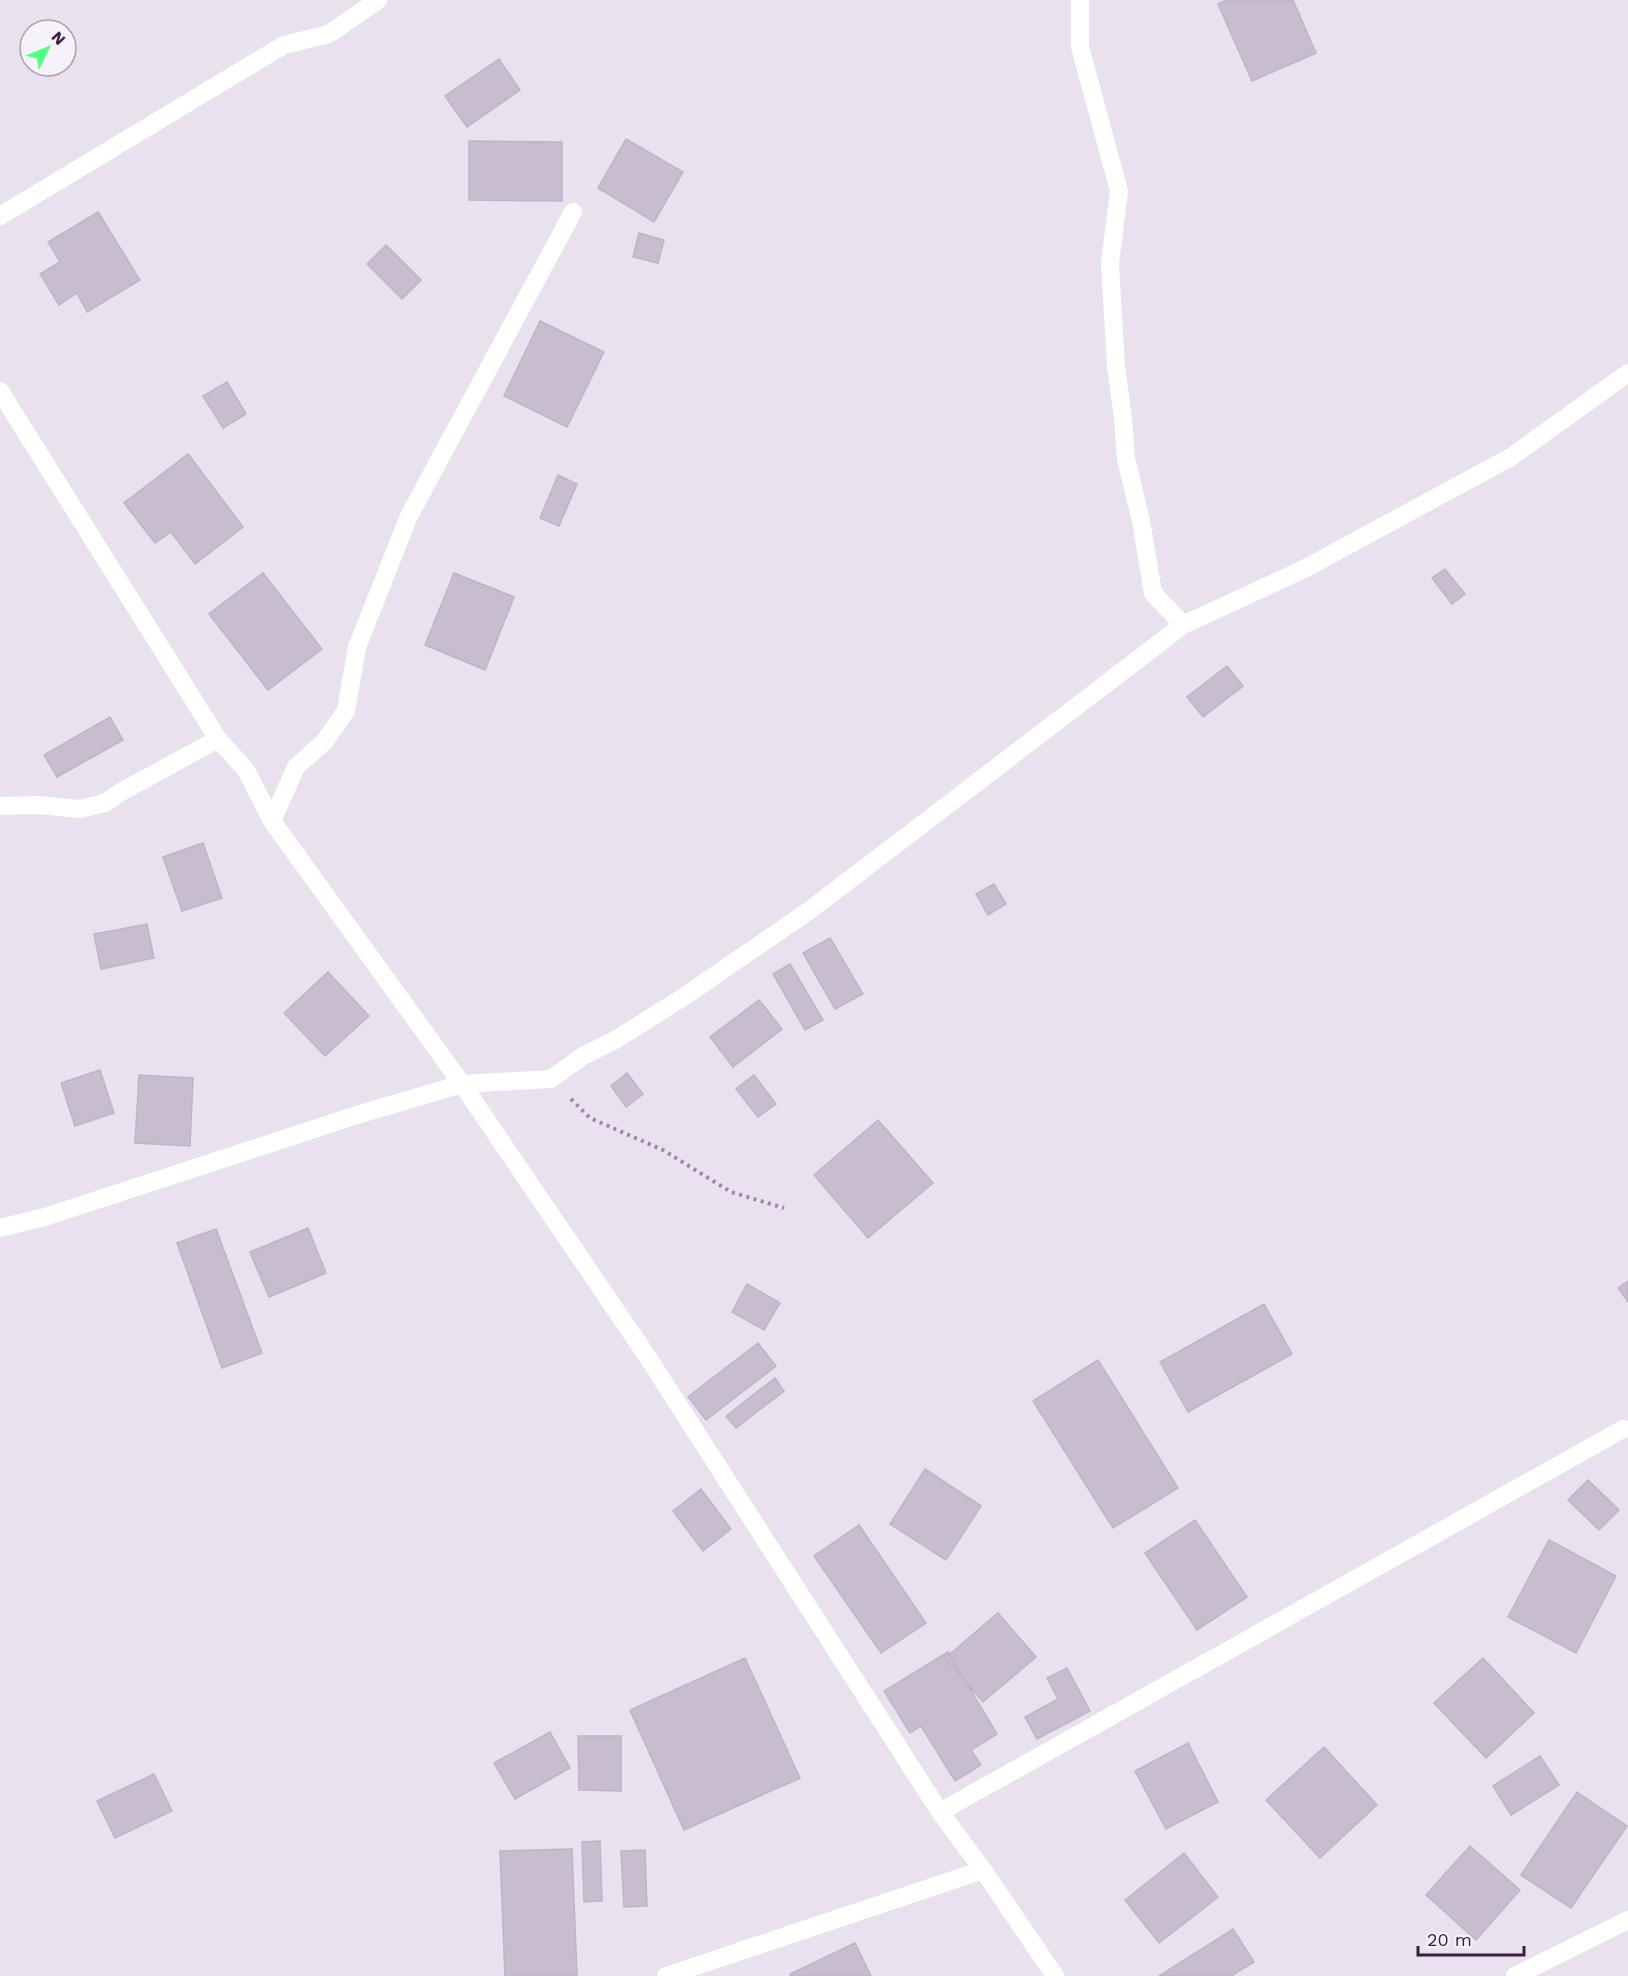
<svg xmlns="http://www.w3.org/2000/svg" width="1628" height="1976" font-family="'Work Sans',sans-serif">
<rect width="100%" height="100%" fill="#e9e1ed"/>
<path fill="#c8bdce" stroke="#c0b3c8" stroke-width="1.5" d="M 1227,0 L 1293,0 L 1316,53 L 1252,81 L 1218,4 Z
M 499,59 L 520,90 L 467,127 L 445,96 Z
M 626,139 L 683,172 L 654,222 L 598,188 Z
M 469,141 L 562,142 L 562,201 L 469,200 Z
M 98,212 L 140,280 L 87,312 L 77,293 L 59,305 L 40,274 L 60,262 L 48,242 Z
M 639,233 L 664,240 L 658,263 L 633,257 Z
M 386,245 L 421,280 L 402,299 L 367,264 Z
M 540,321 L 604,352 L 567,427 L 504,396 Z
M 227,382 L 246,414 L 223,428 L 203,396 Z
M 188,454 L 243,527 L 195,564 L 171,532 L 155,543 L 124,503 Z
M 558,475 L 577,484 L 559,526 L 540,518 Z
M 1445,569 L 1465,594 L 1452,604 L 1432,578 Z
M 263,573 L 322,649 L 268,690 L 209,614 Z
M 454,573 L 514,597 L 485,670 L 425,645 Z
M 1227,666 L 1243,686 L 1203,717 L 1187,697 Z
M 110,717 L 123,740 L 57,777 L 44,755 Z
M 203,843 L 222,898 L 182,911 L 163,857 Z
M 994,884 L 1006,904 L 988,915 L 976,894 Z
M 147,924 L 154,958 L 101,969 L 94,934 Z
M 830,938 L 863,994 L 835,1009 L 803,953 Z
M 790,964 L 823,1020 L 805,1030 L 773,974 Z
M 328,972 L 369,1016 L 325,1056 L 284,1013 Z
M 759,1000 L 782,1029 L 733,1067 L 710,1037 Z
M 100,1070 L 114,1113 L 75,1126 L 61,1083 Z
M 627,1073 L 643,1094 L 626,1107 L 611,1086 Z
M 139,1075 L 193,1078 L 190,1146 L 135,1143 Z
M 754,1075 L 776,1104 L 758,1117 L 736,1089 Z
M 878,1120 L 933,1183 L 868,1238 L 814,1175 Z
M 308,1228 L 326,1273 L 269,1297 L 250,1252 Z
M 216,1229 L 262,1353 L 222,1368 L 177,1243 Z
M 1628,1281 L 1628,1302 L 1618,1288 Z
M 747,1284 L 780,1303 L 764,1330 L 732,1312 Z
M 1264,1304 L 1292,1354 L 1188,1412 L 1160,1362 Z
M 758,1343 L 776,1366 L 706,1420 L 688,1397 Z
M 1098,1360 L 1178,1488 L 1113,1528 L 1033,1401 Z
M 775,1378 L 784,1391 L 736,1428 L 726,1416 Z
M 925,1469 L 981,1506 L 946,1560 L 890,1524 Z
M 1588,1480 L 1619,1510 L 1599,1530 L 1568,1500 Z
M 701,1489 L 731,1529 L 703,1551 L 673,1511 Z
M 1195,1520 L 1247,1597 L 1197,1630 L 1145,1553 Z
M 859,1525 L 926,1623 L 881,1653 L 814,1556 Z
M 1549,1540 L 1616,1576 L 1576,1653 L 1508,1617 Z
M 998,1613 L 1036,1657 L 983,1702 L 945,1658 Z
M 948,1652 L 997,1734 L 971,1750 L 981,1765 L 955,1781 L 921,1726 L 910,1733 L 884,1691 Z
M 745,1658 L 800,1778 L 684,1830 L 630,1710 Z
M 1483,1658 L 1534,1713 L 1486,1758 L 1434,1703 Z
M 1067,1668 L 1090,1711 L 1037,1739 L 1025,1717 L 1058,1699 L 1047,1678 Z
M 550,1732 L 570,1768 L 515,1799 L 494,1763 Z
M 578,1736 L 621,1736 L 621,1791 L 579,1790 Z
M 1188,1743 L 1218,1802 L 1166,1829 L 1135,1771 Z
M 1324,1747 L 1377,1805 L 1320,1858 L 1266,1800 Z
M 1540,1756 L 1559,1785 L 1511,1815 L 1493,1786 Z
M 154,1774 L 172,1811 L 115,1838 L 97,1801 Z
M 1577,1792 L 1627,1826 L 1571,1908 L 1521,1875 Z
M 600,1841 L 602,1901 L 584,1902 L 582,1842 Z
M 1470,1846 L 1520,1890 L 1476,1940 L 1426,1895 Z
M 572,1849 L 577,1976 L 505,1976 L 500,1851 Z
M 645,1850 L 647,1906 L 624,1907 L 621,1851 Z
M 1184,1853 L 1218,1897 L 1159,1943 L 1125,1900 Z
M 1233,1929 L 1254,1962 L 1231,1976 L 1159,1976 Z
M 855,1943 L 871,1976 L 791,1976 L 790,1974 Z"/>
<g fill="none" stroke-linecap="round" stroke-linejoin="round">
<path stroke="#a67eb4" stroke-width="4" stroke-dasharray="3 4.5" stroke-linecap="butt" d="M 571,1099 L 590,1118 L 663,1150 L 731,1192 L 784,1208"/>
<path stroke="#fff" stroke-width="18" d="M 1080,0 L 1080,47 L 1119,191 L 1110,263 L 1116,367 L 1123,418 L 1126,459 L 1141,521 L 1153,593 L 1183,625
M 0,216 L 284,45 L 329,34 L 378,0
M 0,391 L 218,739 L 246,770 L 272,821 L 462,1084 L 647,1356 L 940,1812 L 983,1870 L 1055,1976
M 0,806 L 39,805 L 80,809 L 105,803 L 121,792 L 218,739
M 272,821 L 296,767 L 324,742 L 346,711 L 357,647 L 409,516 L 573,212
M 0,1228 L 45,1217 L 360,1114 L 462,1084 L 551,1079 L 583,1056 L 617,1039 L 685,996 L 810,910 L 1183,625 L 1304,569 L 1511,457 L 1628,373
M 940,1812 L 1623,1429
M 666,1976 L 983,1870
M 1515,1976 L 1628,1920"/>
</g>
<g transform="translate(48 48) rotate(47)"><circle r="28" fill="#f6f2f9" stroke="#aa9eaf" stroke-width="1.5"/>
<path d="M0-4.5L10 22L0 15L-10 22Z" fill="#4eff82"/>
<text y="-9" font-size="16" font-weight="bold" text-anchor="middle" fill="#392040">N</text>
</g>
<path d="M1418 1946v9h106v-9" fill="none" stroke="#392040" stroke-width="3"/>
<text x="1427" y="1946" font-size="18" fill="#392040" stroke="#f6f2f9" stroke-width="4.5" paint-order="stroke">20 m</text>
</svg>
